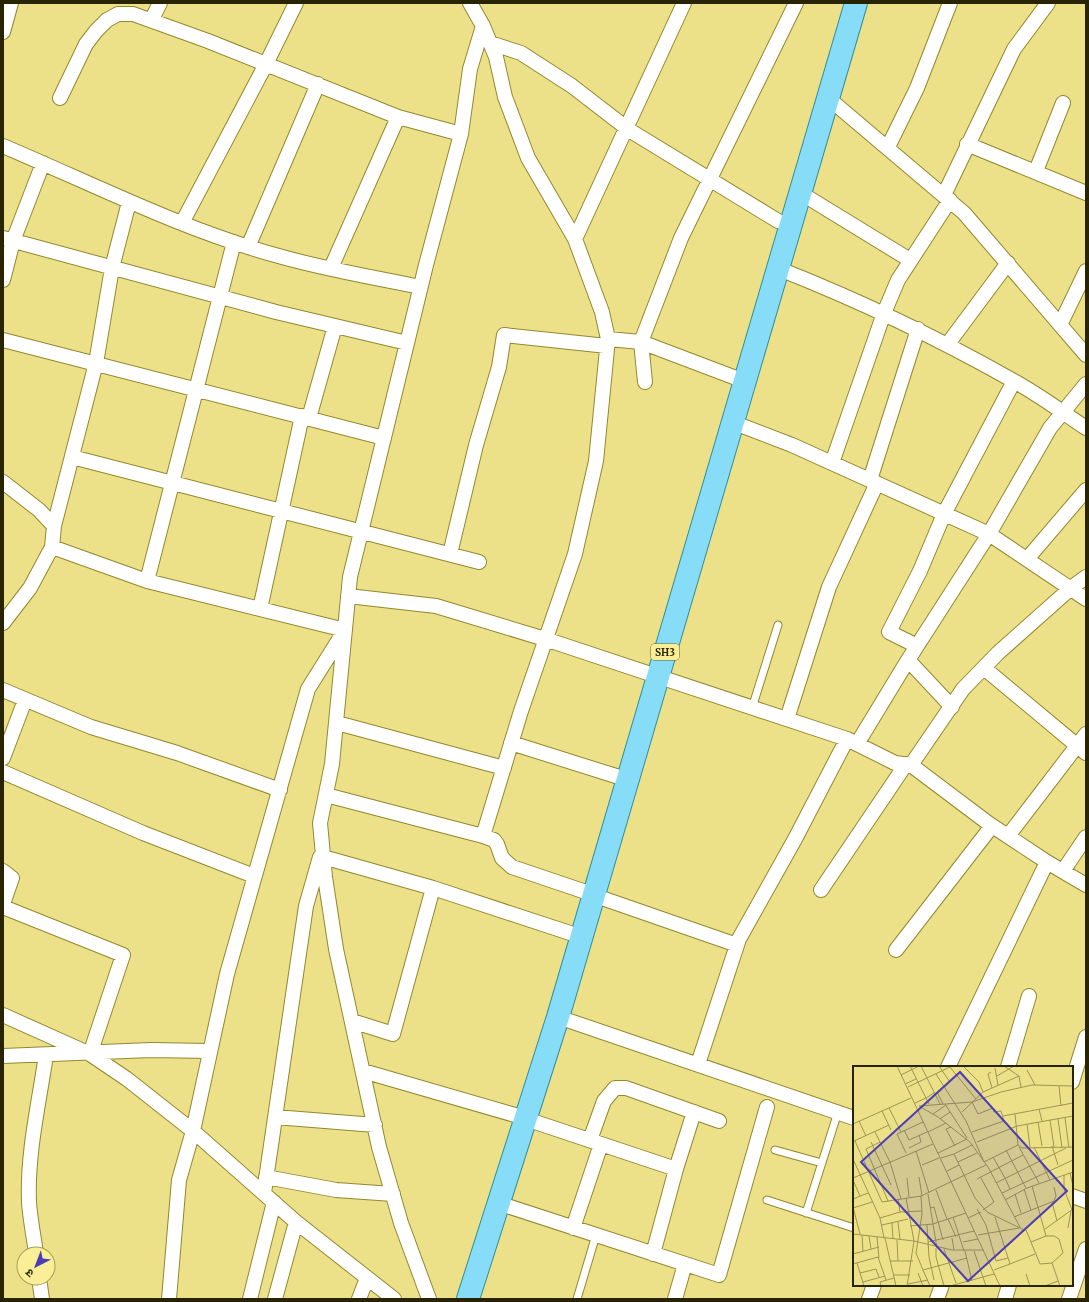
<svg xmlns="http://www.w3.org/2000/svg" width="1089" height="1302" font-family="Merriweather,'Noto Sans Devanagari',serif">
<rect width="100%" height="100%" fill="#ece189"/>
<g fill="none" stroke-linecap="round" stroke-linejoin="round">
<defs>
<path id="service" d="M 752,708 L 778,625
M 775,1150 L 822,1163
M 767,1200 L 854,1228
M 806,1213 L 838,1112
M 577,1299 L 596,1235"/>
<path id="minor" d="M 152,19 L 160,3
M 3,32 L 11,3
M 490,43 L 521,53 L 572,86 L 629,130 L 778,221
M 827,97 L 964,213 L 1086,355
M 60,98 L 86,44 L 96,31 L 107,20 L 118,14 L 133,14 L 208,41 L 398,117 L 461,134
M 967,144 L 1086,193
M 3,146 C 93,184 181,229 275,255 C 323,269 372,277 420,287
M 888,147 L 917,88 L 950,3
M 1036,171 L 1063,103
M 799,192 L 910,260
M 944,195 L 1014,49 L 1048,3
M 182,223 L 266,64 L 296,3
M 3,238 L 276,312 L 407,343
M 575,239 L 684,3
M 248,247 L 318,84
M 331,268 L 398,117
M 777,268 C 858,300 936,337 1012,380 C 1038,394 1062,412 1086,428
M 3,280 L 13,241 L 43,163
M 1060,325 L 1086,271
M 608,339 L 641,342 L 744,381
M 3,340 L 384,438
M 947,345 L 1008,263
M 645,382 L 641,342 L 681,238 L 796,3
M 309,418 L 335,326
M 732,422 L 792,445 L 989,534 L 1086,599
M 72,457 L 479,562
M 832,463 L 884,313 L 898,280 L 950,200
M 870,480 L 918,329
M 3,482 L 39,510 L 54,526 L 52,547
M 54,526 L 96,363 L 112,268 L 129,202
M 450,554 L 476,445 L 499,367 L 504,335 L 607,346
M 1027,559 L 1086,490
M 147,581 L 234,242
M 348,596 L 436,606 L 545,639 L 847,739 L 895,763 L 911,765 L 988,823 L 1047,862 L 1086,885
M 260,609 L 302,416
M 3,623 L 30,588 L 52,547 L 147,581 L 345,630 L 308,689 L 227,974 L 193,1131 L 179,1180 L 169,1299
M 917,646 L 889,632 L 920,571 L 944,514 L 1014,381
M 908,660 L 952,707
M 984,668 L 1086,753
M 3,690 L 91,727 L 177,753 L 280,790
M 787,719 L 829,587 L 877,483
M 337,723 L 504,768
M 511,743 L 616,776
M 857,744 L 908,660 L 989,534 L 1050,428 L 1086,384
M 3,758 L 25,700
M 911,765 L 963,689 L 998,653 L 1071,588 L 1086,577
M 3,772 L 143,833 L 254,876
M 326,795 L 483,836 L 521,711 L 575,554 L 596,461 L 608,339 L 602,312 L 575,239 L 528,158 L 505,97 L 496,57 L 483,26
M 483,836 L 494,840 L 497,844 L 502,858 L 512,867 L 583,891
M 1008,836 L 1086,734
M 323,857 L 433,888 L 570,933
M 3,871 L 12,878 L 3,904
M 1063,871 L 1086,837
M 821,890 L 906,764
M 593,895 L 737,945
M 3,907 L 123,955 L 90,1054
M 896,950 L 992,826
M 3,1015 L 90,1054 L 127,1079 L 193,1131 L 296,1222 L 394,1299
M 558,1017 L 854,1118
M 352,1021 L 393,1034 L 433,888
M 3,1056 L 151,1050 L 210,1051
M 698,1064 L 739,939 L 795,839 L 847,739
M 948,1067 L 1047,862
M 1008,1067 L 1029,996
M 363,1071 L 515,1115
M 1072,1082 L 1086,1037
M 275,1117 L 375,1125
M 526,1119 L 676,1169 L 653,1254
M 590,1140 L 604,1101 L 615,1088 L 626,1088 L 719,1121
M 676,1169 L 694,1112
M 266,1177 L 336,1190 L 393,1194
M 264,1193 L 306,906 L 320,857
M 1072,1196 L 1086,1201
M 498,1203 L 719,1275 L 767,1107
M 573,1228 L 601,1144
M 36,1254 C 34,1237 30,1219 29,1202 C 27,1153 39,1103 46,1055
M 39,1278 L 42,1299
M 250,1299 L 274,1202
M 275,1299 L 296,1222
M 359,1299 L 367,1278
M 429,1299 L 401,1223 L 379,1147 L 336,949 L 325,877 L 320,823 L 332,764 L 350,577 L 426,265 L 461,134 L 470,69 L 483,26 L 470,3
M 675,1299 L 685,1264
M 869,1299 L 874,1285
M 937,1299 L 942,1285
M 1005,1299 L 1009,1285
M 1069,1299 L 1086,1249"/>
<path id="primary" d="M 468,1299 L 558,1017 L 856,3"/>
</defs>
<use href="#service" stroke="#93882e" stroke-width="9"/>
<use href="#minor" stroke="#93882e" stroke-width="16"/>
<use href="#primary" stroke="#328e9d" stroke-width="24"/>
<use href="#service" stroke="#fff" stroke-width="7"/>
<use href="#minor" stroke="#fff" stroke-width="14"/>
<use href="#primary" stroke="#87ddf7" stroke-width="22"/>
</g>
<g text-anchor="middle" stroke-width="4" stroke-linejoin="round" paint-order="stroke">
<rect fill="#faee96" stroke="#67602d" stroke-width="1" x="651" y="644" width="28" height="16" rx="3"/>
<g font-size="10" font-weight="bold" fill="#282300">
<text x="665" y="656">SH3</text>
</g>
</g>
<g transform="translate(853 1066)">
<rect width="220" height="220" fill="#ece189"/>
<path fill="none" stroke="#9e9552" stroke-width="1" d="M 44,0 L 147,220M 57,0 L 73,32 L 81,27M 68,0 L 87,38M 86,0 L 97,16M 96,0 L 123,33M 110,0 L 126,16 L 130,26M 151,0 L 166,10 L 168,21M 142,2 L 145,19M 174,4 L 182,19M 138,6 L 135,8 L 139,22M 83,8 L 113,55 L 131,96 L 165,79 L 162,48M 48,9 L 66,0M 144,10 L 161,0M 52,18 L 63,13M 206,20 L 208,40M 55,21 L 99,0M 84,26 L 90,38M 62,37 L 73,32 L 76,38M 92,38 L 114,72M 66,40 L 85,51 L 117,76 L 135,101 L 168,163 L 173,164 L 187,198 L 199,197 L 207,220M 66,40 L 119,36 L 148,26 L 179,19 L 220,20M 36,42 L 48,66M 186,43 L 189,55M 29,45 L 38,64M 109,46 L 130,26 L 166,10M 80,48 L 93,39M 150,50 L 220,37M 212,52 L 216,82M 87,53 L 97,46M 205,53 L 209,82M 197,54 L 201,81M 6,55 L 13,70M 185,56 L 189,80M 0,58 L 58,32M 174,58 L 177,81M 98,61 L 93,63 L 102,80M 51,64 L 56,74 L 74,66M 22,66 L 37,96 L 48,133M 75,66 L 93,57M 119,66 L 151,55 L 148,45 L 141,46 L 140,42 L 125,48 L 119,36M 1,75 L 36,59M 2,75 L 29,136 L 68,130 L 133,99M 18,76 L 38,119M 27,76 L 13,83 L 35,135M 124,76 L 164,60 L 220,50M 119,79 L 101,88 L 122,132 L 134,146 L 167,162M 165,79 L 169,82 L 220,81M 199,80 L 205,99M 166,81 L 186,117M 181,81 L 197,114M 56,82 L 68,76 L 66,69M 153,84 L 173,122M 63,85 L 76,127M 53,87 L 44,68 L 70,56M 85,87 L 114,73M 140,91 L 152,112M 88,92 L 101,88M 0,93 L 27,152 L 31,172M 105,96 L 124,87M 69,99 L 86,92M 94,105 L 106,99M 217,107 L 220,120M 211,109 L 211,123 L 219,144M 66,111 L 69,130M 0,112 L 80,78M 54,112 L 56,131M 128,112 L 141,136 L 130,144M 152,112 L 157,123M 124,113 L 170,89M 0,114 L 7,130M 143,117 L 213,82M 179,120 L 193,170M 171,123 L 178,144M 83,124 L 94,153M 149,127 L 220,94M 75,128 L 84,182M 162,128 L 168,147M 68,130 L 69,148 L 63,187 L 70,204M 53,132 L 61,175 L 54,220M 0,133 L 15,127M 45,133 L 47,146M 152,134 L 174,122 L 220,106M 199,136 L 204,155M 0,141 L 7,168M 0,142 L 19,136M 77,142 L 81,141 L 90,174M 124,143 L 133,159 L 143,195 L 155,192M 100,151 L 111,185M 142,151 L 157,198 L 182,188M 161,151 L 201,135 L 203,130 L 201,121M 27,152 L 47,146 L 69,145M 115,152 L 128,146M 95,153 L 103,171M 45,156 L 47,174M 39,157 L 40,173M 29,159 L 55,153M 74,159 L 76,191 L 81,214M 57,160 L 80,158 L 113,147M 215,162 L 218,145M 192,163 L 220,143M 0,168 L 61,175 L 99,184 L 131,184M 9,169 L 10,185M 125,169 L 166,162M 16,170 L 18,183M 24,171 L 26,192M 32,172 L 43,220M 99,172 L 101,184M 44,174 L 45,195M 75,176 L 121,165M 110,176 L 125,173M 178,176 L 193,170 L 201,170 L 206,173 L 210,187 L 199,197M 83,182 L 83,191 L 91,220M 91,183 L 103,217M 112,185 L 119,215M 121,185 L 133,220M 0,188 L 26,181M 37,195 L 60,195M 4,197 L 11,220M 0,198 L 25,191 L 33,214M 141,204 L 157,198M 7,207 L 23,203 L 26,211M 65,207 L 70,220M 173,208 L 177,220M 40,209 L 57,209M 10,216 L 32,210M 55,218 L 75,214M 28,220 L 27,216 L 41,212M 77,220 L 70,204 L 114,192M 97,220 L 141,208M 192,220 L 205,215"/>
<path fill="#4c3db4" fill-opacity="0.15" stroke="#4c3db4" stroke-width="2" d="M 107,6 L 214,125 L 115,215 L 8,96 Z"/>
<rect width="220" height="220" fill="none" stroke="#282300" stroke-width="2"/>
</g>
<rect width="1089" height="1302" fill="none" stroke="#282300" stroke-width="8"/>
<g transform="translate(36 1266) rotate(222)"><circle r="19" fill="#faee96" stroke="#a69d5a"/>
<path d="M0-3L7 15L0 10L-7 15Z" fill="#4c3db4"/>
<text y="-6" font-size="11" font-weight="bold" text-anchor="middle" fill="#282300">उ</text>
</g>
</svg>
